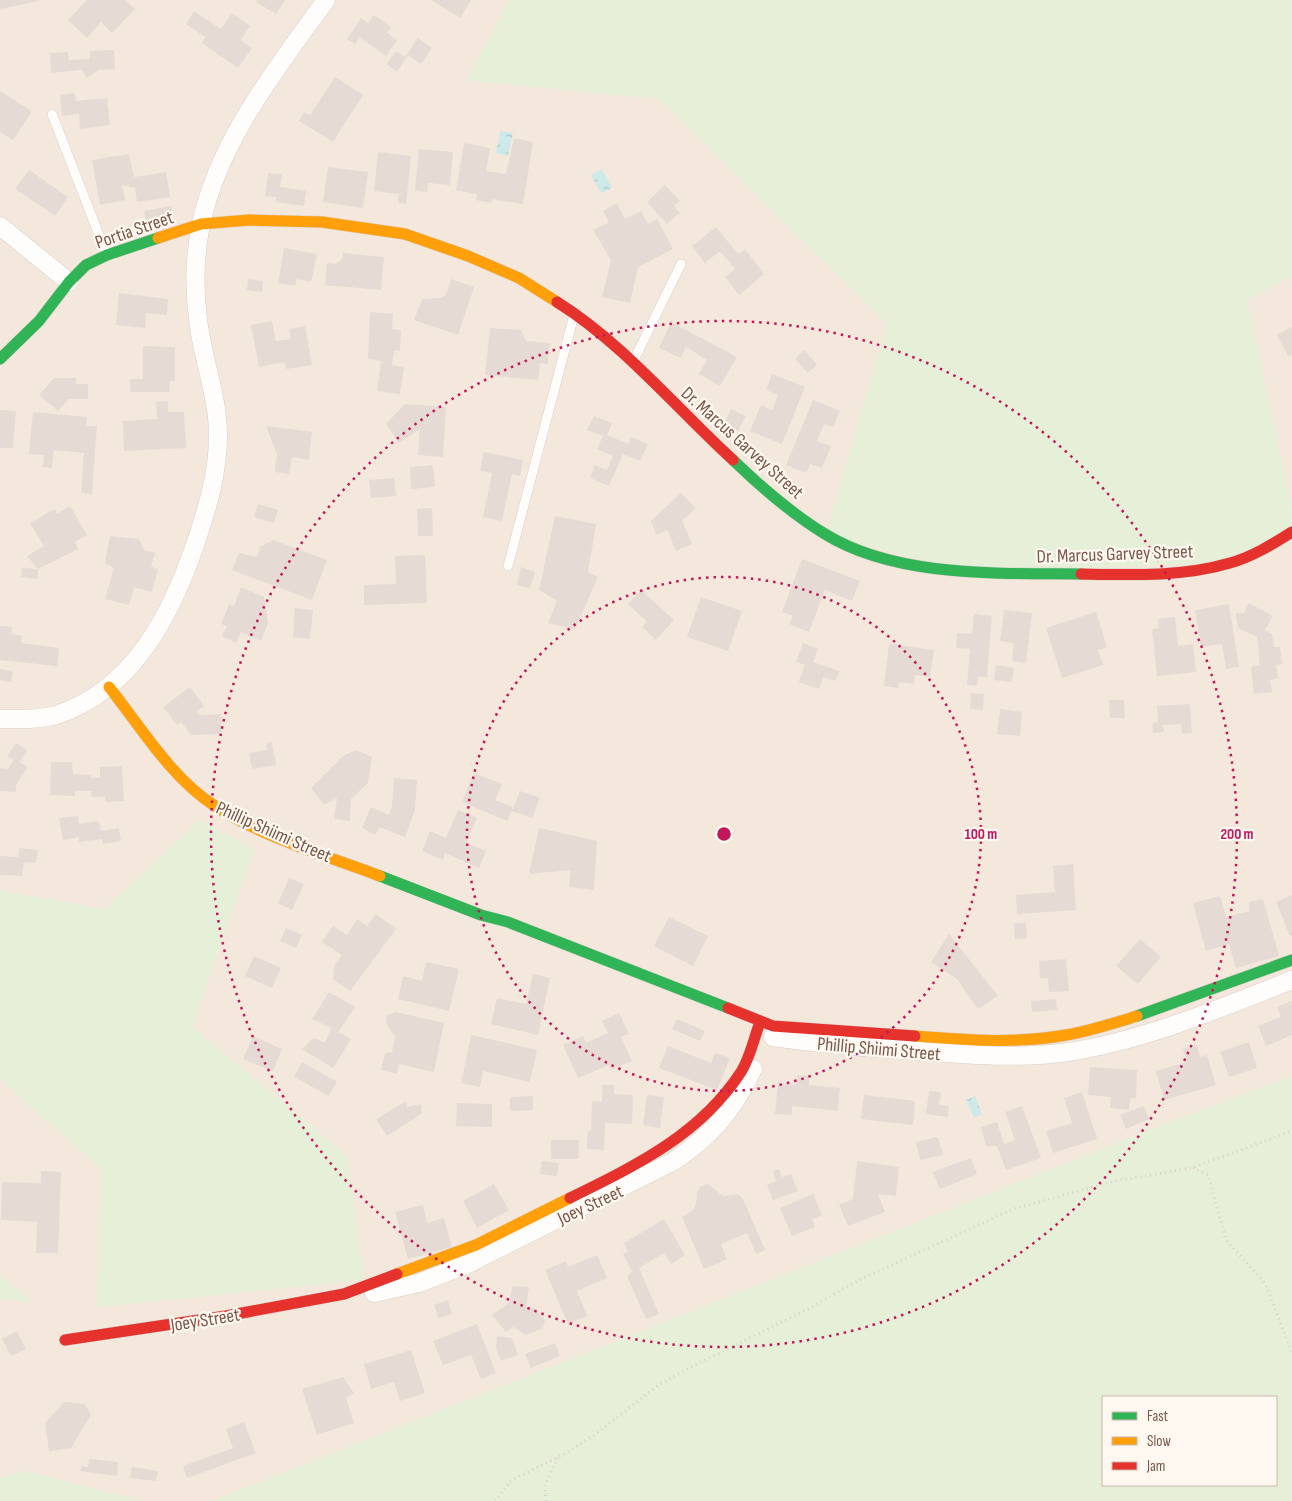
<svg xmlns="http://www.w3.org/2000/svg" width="1292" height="1501" font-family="'Sofia Sans Condensed',sans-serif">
<defs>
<pattern id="water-ripples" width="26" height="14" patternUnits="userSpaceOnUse" patternTransform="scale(1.25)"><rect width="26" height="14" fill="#cde9ea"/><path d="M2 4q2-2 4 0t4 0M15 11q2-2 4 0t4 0" fill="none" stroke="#abc0c0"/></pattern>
</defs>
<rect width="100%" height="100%" fill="#f8f3ed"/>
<path fill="#f4e8dd" d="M 0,0 L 509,0 L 467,80 L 659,99 L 887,324 L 826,535 L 1292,532 L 1292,1076 L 1170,1122 L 212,1501 L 140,1501 L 27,1471 L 0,1478 L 0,1299 L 32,1301 L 0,1275 L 0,1079 L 102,1169 L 98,1307 L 347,1156 L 192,1027 L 254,849 L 200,820 L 104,909 L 0,891 Z
M 1292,276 L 1292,509 L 1247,300 Z"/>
<path fill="#e6efd7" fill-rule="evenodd" d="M 509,0 L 1292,0 L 1292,276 L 1247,300 L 1292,509 L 1292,532 L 1231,563 L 969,572 L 826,535 L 887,324 L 659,99 L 467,80 Z
M 200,820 L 254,849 L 192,1027 L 347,1156 L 364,1280 L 97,1307 L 101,1169 L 0,1079 L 0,891 L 104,909 Z
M 1292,1076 L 1292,1501 L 212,1501 L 1170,1122 ZM 1103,1397 L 1276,1397 L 1276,1485 L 1103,1485 Z
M 0,1275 L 33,1302 L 0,1299 Z
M 27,1471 L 140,1501 L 0,1501 L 0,1478 Z"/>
<path fill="url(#water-ripples)" d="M 500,131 L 513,133 L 508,156 L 496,153 Z
M 602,169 L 612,188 L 601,193 L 591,175 Z
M 975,1096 L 982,1114 L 974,1118 L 966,1100 Z"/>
<path fill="#e5dbd4" d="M 0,0 L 38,0 L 38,1 L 0,9 Z
M 87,0 L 125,0 L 135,9 L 112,33 L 101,22 L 87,38 L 68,20 Z
M 257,0 L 285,0 L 276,14 L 256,2 Z
M 431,0 L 471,0 L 460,18 Z
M 194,11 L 221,29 L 232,13 L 250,26 L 241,40 L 252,48 L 238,68 L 202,43 L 205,37 L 186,24 Z
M 374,15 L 391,27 L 387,33 L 397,40 L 386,56 L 360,38 L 355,44 L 347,39 L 361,18 L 368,23 Z
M 418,38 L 432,48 L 421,64 L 408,55 L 397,72 L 387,64 L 396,51 L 405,57 Z
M 114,50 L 115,69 L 99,70 L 86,78 L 82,70 L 51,73 L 50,53 L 68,52 L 69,60 L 90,59 L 90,51 Z
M 335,77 L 363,95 L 333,142 L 299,121 L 304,112 L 310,115 Z
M 0,91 L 32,111 L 13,140 L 0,132 Z
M 75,93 L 76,101 L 107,98 L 110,125 L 80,129 L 79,114 L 62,116 L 60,95 Z
M 514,138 L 533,142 L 523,204 L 492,199 L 491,203 L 476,200 L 477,194 L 456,190 L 464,143 L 490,148 L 486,171 L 506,174 Z
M 419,149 L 453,152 L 450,185 L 428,183 L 427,192 L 415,191 Z
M 378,152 L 411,156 L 406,204 L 398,203 L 399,194 L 374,191 Z
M 129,154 L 134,177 L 166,172 L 170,197 L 137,202 L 135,188 L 122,185 L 125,200 L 100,205 L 92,160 Z
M 328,167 L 368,172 L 363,208 L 323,202 Z
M 29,170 L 68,197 L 55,216 L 15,189 Z
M 268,173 L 282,174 L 280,187 L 306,191 L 304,206 L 276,202 L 276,197 L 265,196 Z
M 665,185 L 680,201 L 674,206 L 680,213 L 667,224 L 647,202 Z
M 617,203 L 625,219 L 641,211 L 648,224 L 657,219 L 673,249 L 638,267 L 630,303 L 602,297 L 611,260 L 593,230 L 609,222 L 603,211 Z
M 171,206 L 174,217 L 146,222 L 144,211 Z
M 716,227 L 738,254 L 745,249 L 764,274 L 739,295 L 725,277 L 735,269 L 720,251 L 705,263 L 692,246 Z
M 284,248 L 317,254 L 311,282 L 297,279 L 295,286 L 278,283 Z
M 343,253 L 384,257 L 381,290 L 325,285 L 327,263 L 336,264 L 343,258 Z
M 248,279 L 263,281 L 262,292 L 247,290 Z
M 451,279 L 474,287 L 458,335 L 414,320 L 422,299 L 439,298 L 446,295 Z
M 119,293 L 168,299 L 167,315 L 146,313 L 145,328 L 116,325 Z
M 370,312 L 393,314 L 392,329 L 401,330 L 400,351 L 394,350 L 392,365 L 404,367 L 400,394 L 377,391 L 381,361 L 368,359 Z
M 272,321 L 276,341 L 291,339 L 289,329 L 305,326 L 312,365 L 286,369 L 285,362 L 259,367 L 251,325 Z
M 671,322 L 737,357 L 720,386 L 699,374 L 707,360 L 686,347 L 681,358 L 659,348 Z
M 1292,327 L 1292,354 L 1288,356 L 1277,335 Z
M 490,328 L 521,330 L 526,341 L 550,343 L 548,364 L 540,363 L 538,380 L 485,375 Z
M 143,346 L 175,347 L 175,381 L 170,381 L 169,392 L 130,392 L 130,379 L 143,379 Z
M 804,350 L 817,365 L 808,373 L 795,359 Z
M 772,374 L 805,387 L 782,444 L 750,431 L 761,405 L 772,410 L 778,395 L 766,390 Z
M 54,378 L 76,378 L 76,384 L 88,384 L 88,399 L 69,399 L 58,411 L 39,395 Z
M 813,400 L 840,411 L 833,427 L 824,424 L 817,441 L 831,446 L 822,468 L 810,464 L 806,473 L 786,465 Z
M 168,401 L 168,412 L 184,412 L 186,448 L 124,451 L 123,421 L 157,419 L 156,402 Z
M 405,404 L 446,407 L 443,457 L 418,455 L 420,429 L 399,443 L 386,424 Z
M 731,409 L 746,416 L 738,431 L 724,424 Z
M 0,410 L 16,411 L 13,448 L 0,448 Z
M 33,412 L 87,417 L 86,426 L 97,426 L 92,494 L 81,493 L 84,453 L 54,450 L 52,468 L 43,467 L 44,455 L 29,454 Z
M 594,416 L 612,423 L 607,435 L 628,444 L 631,437 L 648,444 L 640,461 L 623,454 L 609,486 L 590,478 L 595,465 L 607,470 L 613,456 L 597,449 L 603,436 L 587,430 Z
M 266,426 L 312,432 L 309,460 L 292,457 L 289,474 L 275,472 L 277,454 Z
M 484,452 L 523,460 L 520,476 L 512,474 L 502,521 L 483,517 L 492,473 L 480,471 Z
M 433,465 L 435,487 L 411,489 L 410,467 Z
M 394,478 L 396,496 L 371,498 L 369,480 Z
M 681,493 L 696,508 L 682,521 L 692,544 L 676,551 L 667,530 L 656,535 L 651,521 Z
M 258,504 L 278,510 L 274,523 L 254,517 Z
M 70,506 L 87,535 L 75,542 L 78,549 L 38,569 L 27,556 L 44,546 L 30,523 L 55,509 L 57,514 Z
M 432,508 L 433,536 L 418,536 L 417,509 Z
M 555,516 L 596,524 L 588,572 L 598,577 L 575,629 L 548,623 L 557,601 L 539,590 Z
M 110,536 L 139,539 L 144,550 L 155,553 L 151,567 L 158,569 L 152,592 L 134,587 L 129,605 L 105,599 L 114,568 L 105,563 Z
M 273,540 L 327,560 L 312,600 L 232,570 L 239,553 L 257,557 L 260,547 Z
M 425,555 L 427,603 L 364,605 L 364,585 L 396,584 L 395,556 Z
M 802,559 L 860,581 L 852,601 L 825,590 L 809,632 L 789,624 L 793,616 L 782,612 Z
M 521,567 L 535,572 L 530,588 L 517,585 Z
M 22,568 L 38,569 L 37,579 L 21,577 Z
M 241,587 L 264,597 L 268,623 L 261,641 L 241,632 L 236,643 L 222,636 L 227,626 L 221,624 L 229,604 L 234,606 Z
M 641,590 L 674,620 L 656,640 L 642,627 L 647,622 L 628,604 Z
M 701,597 L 742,611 L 728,651 L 687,637 Z
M 1249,603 L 1273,616 L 1265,630 L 1272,634 L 1274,647 L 1280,647 L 1282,664 L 1276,665 L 1278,678 L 1270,680 L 1272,692 L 1254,694 L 1251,667 L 1260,665 L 1257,637 L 1238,628 L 1236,613 L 1244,613 Z
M 1229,604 L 1239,667 L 1226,669 L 1222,644 L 1201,647 L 1195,610 Z
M 295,608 L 313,610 L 310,639 L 293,637 Z
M 1004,610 L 1032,613 L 1026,663 L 1012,661 L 1014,643 L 1000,641 Z
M 1096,612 L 1107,647 L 1098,650 L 1103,665 L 1062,678 L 1046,628 Z
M 974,614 L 992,616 L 987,677 L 978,677 L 977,686 L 967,685 L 970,649 L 956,648 L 957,633 L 972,634 Z
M 1175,617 L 1178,646 L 1193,644 L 1196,672 L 1157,676 L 1152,629 L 1159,628 L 1158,619 Z
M 0,626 L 12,627 L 11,634 L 22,636 L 21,643 L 59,648 L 57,666 L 0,660 Z
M 803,643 L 818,649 L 813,662 L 839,671 L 836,681 L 823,677 L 819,689 L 799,682 L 805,665 L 796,662 Z
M 889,644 L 934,650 L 930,677 L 915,675 L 914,684 L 899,682 L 898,688 L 884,686 Z
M 996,665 L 1014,668 L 1012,682 L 994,680 Z
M 0,669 L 13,671 L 11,682 L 0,680 Z
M 190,687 L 204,706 L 197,711 L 200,715 L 221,714 L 222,734 L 191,735 L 181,722 L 177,725 L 163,707 Z
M 971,693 L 984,694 L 983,710 L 970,709 Z
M 1109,700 L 1124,700 L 1125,718 L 1110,718 Z
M 1190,704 L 1192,733 L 1182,734 L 1181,724 L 1163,725 L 1164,732 L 1153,733 L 1152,723 L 1158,722 L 1157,706 Z
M 1000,709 L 1022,712 L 1020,736 L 997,734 Z
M 272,742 L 276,765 L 252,769 L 249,753 L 267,750 L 266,743 Z
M 16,743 L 27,750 L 19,762 L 28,767 L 16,785 L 16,792 L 0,791 L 0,768 L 8,769 L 14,760 L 7,756 Z
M 356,750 L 372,757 L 368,783 L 351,799 L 350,821 L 334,819 L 337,798 L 324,805 L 311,788 L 343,756 Z
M 51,762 L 72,762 L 73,774 L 91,775 L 91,778 L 100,778 L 100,767 L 122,766 L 124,801 L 105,802 L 105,797 L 92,797 L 91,791 L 75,791 L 75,796 L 50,795 Z
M 474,773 L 502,784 L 495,800 L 513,807 L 507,821 L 462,802 Z
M 394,778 L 417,780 L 415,810 L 405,837 L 379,827 L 375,835 L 362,828 L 371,807 L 389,815 L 392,806 Z
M 520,791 L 540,798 L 532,818 L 512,811 Z
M 458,810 L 477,818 L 466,843 L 486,851 L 479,868 L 445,853 L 443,860 L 422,851 L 430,831 L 446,838 Z
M 78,816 L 79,824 L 99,821 L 101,831 L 119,828 L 121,841 L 103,844 L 102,839 L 79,842 L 79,837 L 63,840 L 59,818 Z
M 539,828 L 597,841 L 594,890 L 569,887 L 571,870 L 529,874 Z
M 19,848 L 38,850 L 36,863 L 24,862 L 22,876 L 0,875 L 0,856 L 18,857 Z
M 1073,864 L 1076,910 L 1017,914 L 1016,895 L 1055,892 L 1053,866 Z
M 289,878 L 304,884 L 292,910 L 278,903 Z
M 1292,895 L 1292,935 L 1290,936 L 1276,902 Z
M 1220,896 L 1226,917 L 1249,911 L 1249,902 L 1263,899 L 1279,956 L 1236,968 L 1229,944 L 1206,951 L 1193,903 Z
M 376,914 L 396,929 L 350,991 L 333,979 L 334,966 L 342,955 L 322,942 L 333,926 L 347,935 L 357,919 L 367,926 Z
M 669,917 L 708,936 L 693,966 L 654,946 Z
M 1014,923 L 1026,923 L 1027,938 L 1015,939 Z
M 286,928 L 302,935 L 296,948 L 280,941 Z
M 949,934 L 998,996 L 978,1009 L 957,979 L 931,962 Z
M 1140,939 L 1161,957 L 1138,984 L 1116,966 Z
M 254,956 L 281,968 L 272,988 L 245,976 Z
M 1066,959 L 1069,991 L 1049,992 L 1048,978 L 1040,978 L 1039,961 Z
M 426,962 L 459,969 L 449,1011 L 398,999 L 403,976 L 422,981 Z
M 533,974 L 550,978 L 538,1035 L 491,1024 L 497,998 L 526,1004 Z
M 329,992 L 355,1007 L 338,1032 L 351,1039 L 333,1068 L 302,1049 L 314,1038 L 325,1043 L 331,1028 L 312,1019 Z
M 1056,999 L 1057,1010 L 1032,1012 L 1031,1001 Z
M 1292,1001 L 1292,1035 L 1266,1046 L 1258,1026 L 1281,1017 L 1277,1007 Z
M 395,1012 L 444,1023 L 434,1072 L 399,1064 L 397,1074 L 381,1070 L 385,1053 L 392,1052 L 395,1036 L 387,1026 L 386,1016 Z
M 619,1013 L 629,1034 L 621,1037 L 632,1061 L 611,1070 L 609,1065 L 578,1078 L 563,1045 L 583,1036 L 586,1043 L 608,1033 L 602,1021 Z
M 677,1019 L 705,1031 L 700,1041 L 672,1029 Z
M 471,1035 L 537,1050 L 530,1082 L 483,1071 L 480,1087 L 461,1083 Z
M 253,1036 L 282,1049 L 273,1071 L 243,1059 Z
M 1249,1042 L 1257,1068 L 1229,1077 L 1220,1052 Z
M 1197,1045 L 1200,1057 L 1207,1055 L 1216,1085 L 1164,1100 L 1156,1071 L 1187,1062 L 1183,1049 Z
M 668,1046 L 711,1063 L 715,1053 L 730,1058 L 717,1090 L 659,1068 Z
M 302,1062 L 337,1082 L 329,1096 L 294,1077 Z
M 1090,1067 L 1137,1070 L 1136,1098 L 1130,1098 L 1129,1110 L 1110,1108 L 1111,1097 L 1088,1095 Z
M 797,1075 L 809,1076 L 809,1085 L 840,1088 L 838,1111 L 792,1106 L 792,1115 L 775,1114 L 778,1083 L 796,1085 Z
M 602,1085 L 614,1085 L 614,1094 L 633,1095 L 632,1124 L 605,1123 L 604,1150 L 587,1149 L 588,1130 L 591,1131 L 592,1101 L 602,1102 Z
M 929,1091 L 941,1092 L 939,1105 L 949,1106 L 948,1117 L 926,1114 Z
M 1082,1092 L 1097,1139 L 1053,1153 L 1046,1131 L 1072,1123 L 1064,1098 Z
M 647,1095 L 664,1097 L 660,1128 L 643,1125 Z
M 864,1095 L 915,1101 L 913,1125 L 861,1119 Z
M 533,1096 L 533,1110 L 510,1111 L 510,1097 Z
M 406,1101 L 407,1107 L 421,1104 L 422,1113 L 387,1136 L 376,1119 Z
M 457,1103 L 492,1104 L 492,1127 L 456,1126 Z
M 1022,1106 L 1041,1158 L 1006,1170 L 997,1146 L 986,1146 L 981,1127 L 997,1122 L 1004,1144 L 1015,1140 L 1005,1112 Z
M 1144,1106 L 1149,1119 L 1126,1129 L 1120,1115 Z
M 938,1137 L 943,1155 L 920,1160 L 916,1142 Z
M 551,1140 L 579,1140 L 578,1159 L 551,1159 Z
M 971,1158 L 977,1174 L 940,1189 L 933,1172 Z
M 542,1161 L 559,1163 L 557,1176 L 540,1174 Z
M 857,1161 L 899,1167 L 896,1196 L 878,1194 L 885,1212 L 848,1226 L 839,1205 L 853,1199 Z
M 779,1169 L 782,1177 L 791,1174 L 798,1191 L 773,1200 L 767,1185 L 776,1181 L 773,1171 Z
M 41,1171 L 61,1172 L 58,1253 L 36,1253 L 37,1222 L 1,1220 L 2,1182 L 41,1183 Z
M 494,1184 L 509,1210 L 477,1228 L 463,1201 Z
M 708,1184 L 723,1196 L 738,1194 L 743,1199 L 765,1250 L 756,1254 L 747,1233 L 721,1244 L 727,1259 L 704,1269 L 682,1217 L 694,1209 L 696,1204 L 697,1192 L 701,1186 Z
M 813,1194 L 822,1215 L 812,1219 L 815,1227 L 792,1236 L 780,1208 Z
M 423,1205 L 427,1223 L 444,1218 L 452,1247 L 408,1259 L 395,1212 Z
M 664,1219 L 685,1255 L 671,1264 L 664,1253 L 639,1268 L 659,1314 L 646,1319 L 627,1276 L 632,1271 L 623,1254 L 628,1251 L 624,1243 Z
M 597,1255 L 607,1278 L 577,1291 L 587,1316 L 568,1324 L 545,1270 L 566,1261 L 568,1267 Z
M 512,1286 L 529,1287 L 526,1307 L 534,1308 L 545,1320 L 543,1328 L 526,1335 L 513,1327 L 506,1332 L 492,1315 L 510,1302 Z
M 448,1300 L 452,1314 L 438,1318 L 434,1305 Z
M 477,1324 L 496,1373 L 481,1379 L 471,1355 L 443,1365 L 433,1341 Z
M 17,1331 L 26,1349 L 11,1356 L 2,1339 Z
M 497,1336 L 512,1338 L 518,1355 L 501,1361 L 496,1348 Z
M 555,1343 L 560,1356 L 531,1368 L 525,1354 Z
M 411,1350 L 425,1393 L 400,1401 L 394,1382 L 371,1389 L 364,1364 Z
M 343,1377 L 354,1393 L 346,1398 L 354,1423 L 317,1435 L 302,1389 Z
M 64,1402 L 85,1404 L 91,1415 L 71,1448 L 49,1451 L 45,1423 Z
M 244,1422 L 256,1453 L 187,1478 L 183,1466 L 233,1448 L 226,1429 Z
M 89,1459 L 118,1462 L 117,1476 L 80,1471 L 81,1466 L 88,1467 Z
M 132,1467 L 158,1471 L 156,1481 L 130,1478 Z"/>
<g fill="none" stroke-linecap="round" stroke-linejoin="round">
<defs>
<path id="lane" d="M 52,114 L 106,253
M 634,360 L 681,264
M 508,566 L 574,315"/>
<path id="street" d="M 0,226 L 69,282
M 0,719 C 18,719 39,720 56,715 C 134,690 172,613 196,542 C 208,506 218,473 218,435 C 218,395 202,358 198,319 C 194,289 195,254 201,224 C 219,140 277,68 326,0
M 773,1037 C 822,1044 871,1048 920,1051 C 970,1055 1019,1059 1068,1052 C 1146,1040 1220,1008 1292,980
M 374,1293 L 419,1283 L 470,1263 L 674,1161 C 712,1135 733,1111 753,1069"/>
<path id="fast" d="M 0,359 L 39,321 L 69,282 L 86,265 L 107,255 L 158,238
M 733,460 C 761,487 792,514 825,534 C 896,578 1001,573 1081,574
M 380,876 L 481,915 L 508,922 L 728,1008
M 1137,1016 L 1292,960"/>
<path id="slow" d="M 158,238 L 201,224 L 249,220 L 322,222 L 405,234 L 468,256 L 519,278 L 557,302
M 109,687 C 141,727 171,778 215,806 C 264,838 325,855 380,876
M 915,1036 C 965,1040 1016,1044 1066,1035 C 1090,1031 1114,1023 1137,1016
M 397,1274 L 476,1245 L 570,1198"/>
<path id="jam" d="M 557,302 C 624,344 675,407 733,460
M 1081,574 C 1130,575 1183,577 1230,563 C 1252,557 1273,544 1292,532
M 728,1008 L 773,1026 L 915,1036
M 570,1198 C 635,1166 700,1135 741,1072 C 750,1058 754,1038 760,1022
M 65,1340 L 226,1316 L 344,1294 L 397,1274"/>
</defs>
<use href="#lane" stroke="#d7cfca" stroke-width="10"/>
<use href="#street" stroke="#d7cfca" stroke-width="19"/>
<use href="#fast" stroke="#d8cfc9" stroke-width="12"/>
<use href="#slow" stroke="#d8cfc9" stroke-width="12"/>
<use href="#jam" stroke="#d8cfc9" stroke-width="12"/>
<path stroke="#dcd2ce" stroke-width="3" stroke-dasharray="1 4" stroke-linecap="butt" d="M 1193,1168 L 1208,1175 L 1226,1240 L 1265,1283 L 1292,1353
M 495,1501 L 510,1481 L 564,1454 L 593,1436 L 655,1388 L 677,1374 L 808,1309 L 859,1280 L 1013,1209 L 1115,1181 L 1192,1168 L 1292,1131
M 546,1501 L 545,1485 L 558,1458"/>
<use href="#lane" stroke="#fefdfc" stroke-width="9"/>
<use href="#street" stroke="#fefdfc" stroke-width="18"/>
<use href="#fast" stroke="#30b455" stroke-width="11"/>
<use href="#slow" stroke="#ff9f0a" stroke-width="11"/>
<use href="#jam" stroke="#e5322d" stroke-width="11"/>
</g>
<g fill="none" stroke="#c2185b" stroke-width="2.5" stroke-dasharray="2.5 5">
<circle cx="724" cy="834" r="257"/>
<circle cx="724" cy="834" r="513"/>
</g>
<g text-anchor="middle" stroke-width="4.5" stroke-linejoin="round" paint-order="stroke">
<g font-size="19" fill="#7a584a" stroke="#fff8f0">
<text transform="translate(134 229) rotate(-19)" y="7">Portia Street</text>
<text transform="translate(743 442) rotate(42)" y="7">Dr. Marcus Garvey Street</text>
<text transform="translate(1115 553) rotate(-2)" y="7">Dr. Marcus Garvey Street</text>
<text transform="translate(274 831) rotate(24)" y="7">Phillip Shiimi Street</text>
<text transform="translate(879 1048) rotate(5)" y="7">Phillip Shiimi Street</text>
<text transform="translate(590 1204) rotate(-25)" y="7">Joey Street</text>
<text transform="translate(205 1319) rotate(-9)" y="7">Joey Street</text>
</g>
</g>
<circle cx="724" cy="834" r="8" fill="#c2185b" stroke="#fff8f0" stroke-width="2.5"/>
<g font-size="15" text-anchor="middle" font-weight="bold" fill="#c2185b" stroke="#fff8f0" stroke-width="4.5" stroke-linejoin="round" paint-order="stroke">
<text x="981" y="839">100 m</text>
<text x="1237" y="839">200 m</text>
</g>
<rect x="1102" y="1396" width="175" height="90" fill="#fff8f0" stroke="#cab8ae"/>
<rect x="1112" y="1412" width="25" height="8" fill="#30b455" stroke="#cab8ae"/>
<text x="1147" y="1421" font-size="15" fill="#7a584a">Fast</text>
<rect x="1112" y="1437" width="25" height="8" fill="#ff9f0a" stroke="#cab8ae"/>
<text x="1147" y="1446" font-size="15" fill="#7a584a">Slow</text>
<rect x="1112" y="1462" width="25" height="8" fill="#e5322d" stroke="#cab8ae"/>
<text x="1147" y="1471" font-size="15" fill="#7a584a">Jam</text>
</svg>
